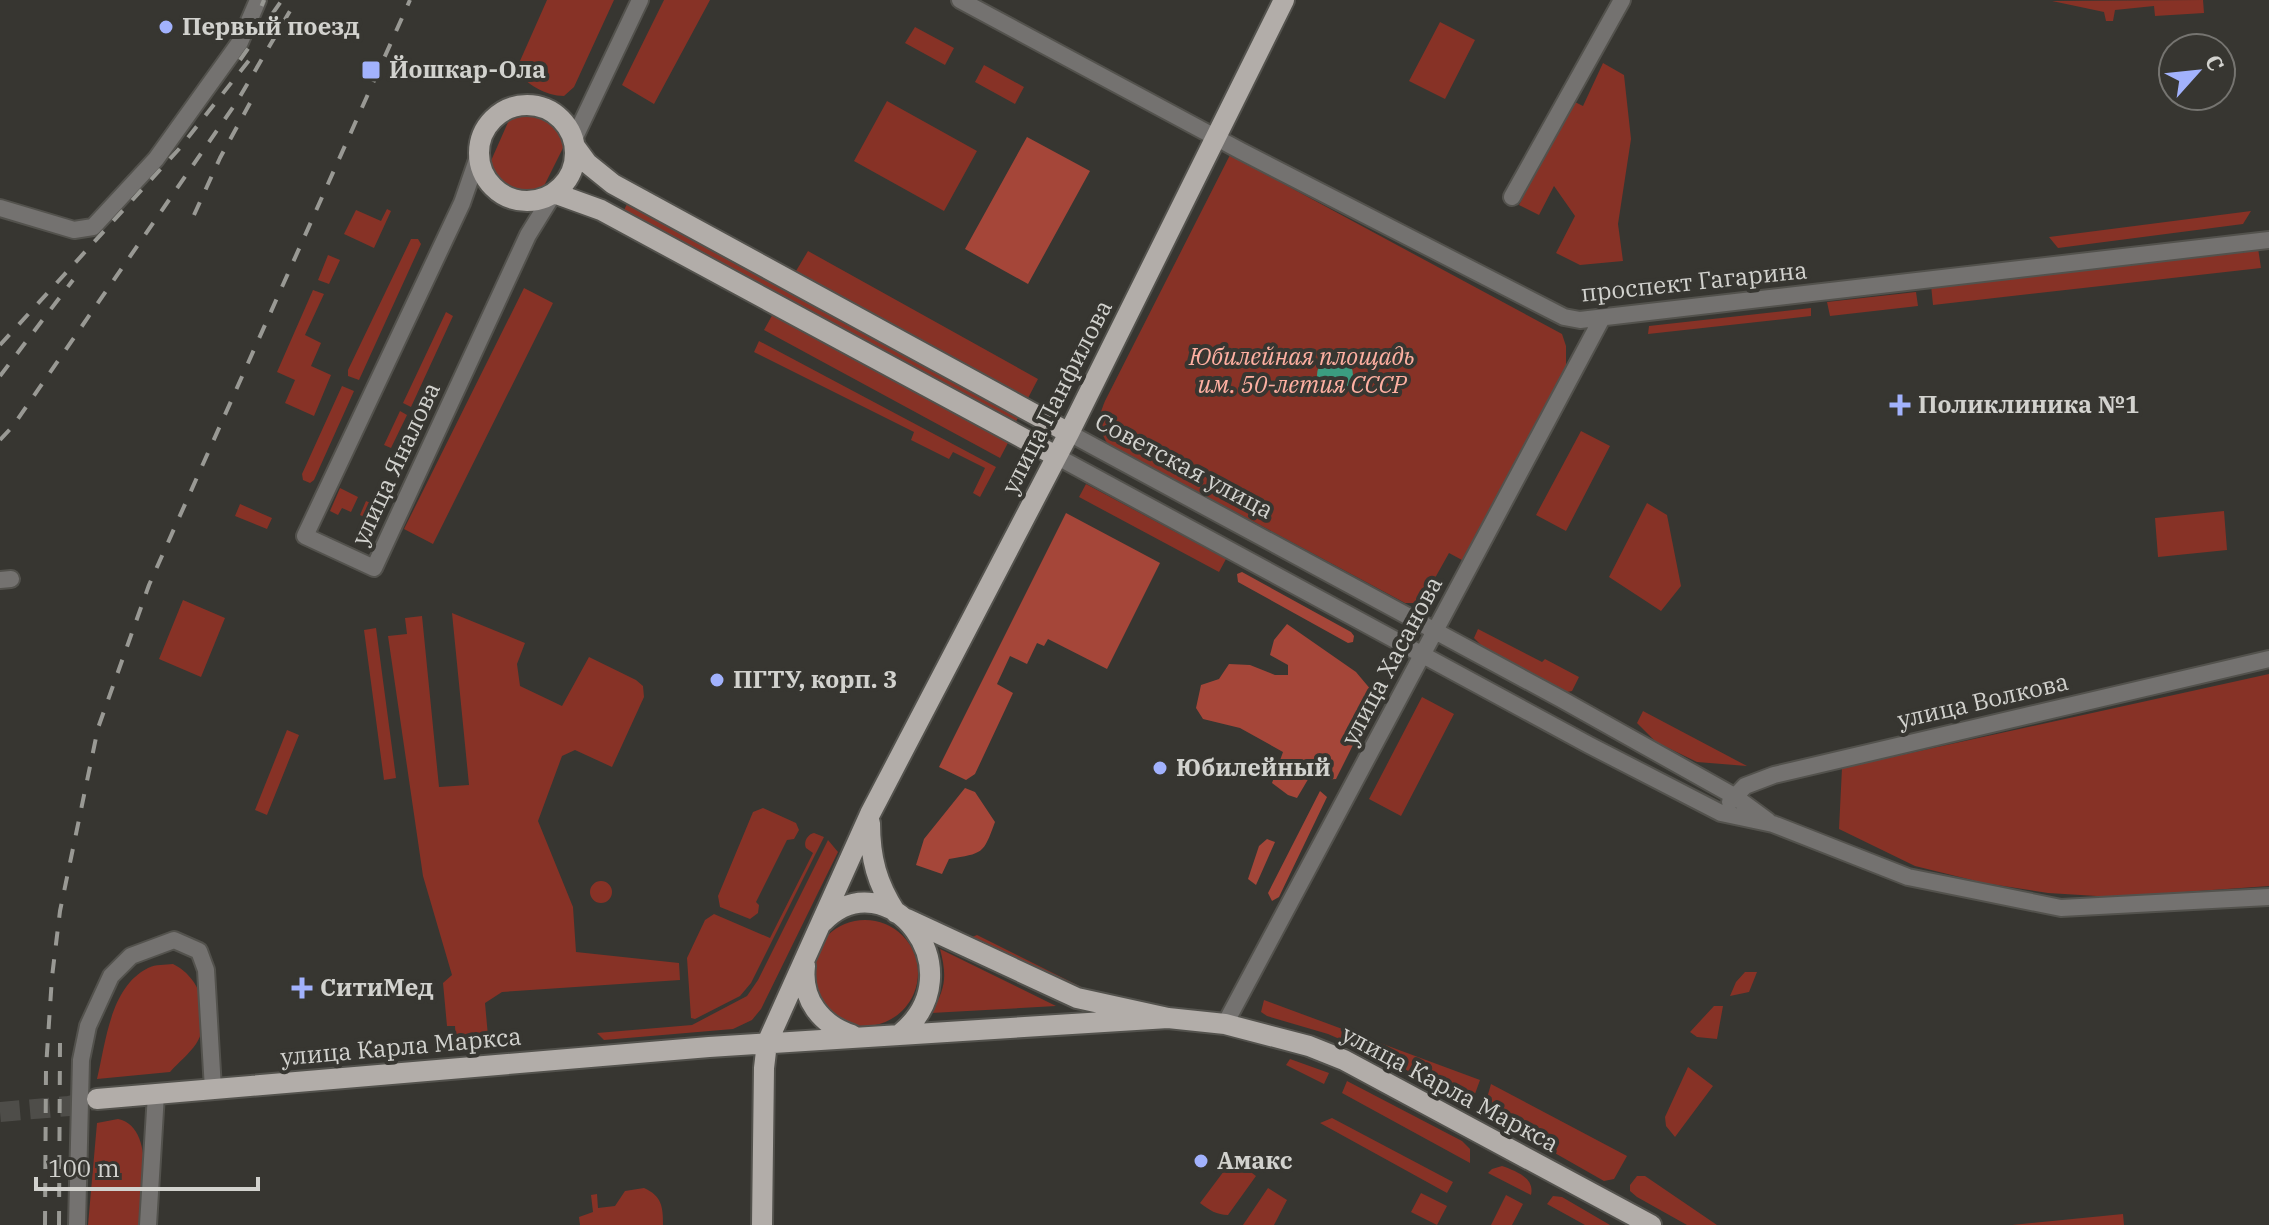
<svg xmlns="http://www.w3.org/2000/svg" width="2269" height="1225" font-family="'IBM Plex Serif',serif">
<rect width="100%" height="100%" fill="#373631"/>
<path fill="#873226" d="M 547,0 L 614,0 L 574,87 L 564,96 C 546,96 526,84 516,70 Z
M 664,0 L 710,0 L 654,104 L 622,85 Z
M 2203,0 L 2204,13 L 2155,16 L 2154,6 L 2115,10 L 2113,21 L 2106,21 L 2104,12 L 2052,1 Z
M 1440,22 L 1475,40 L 1445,99 L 1409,81 Z
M 915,27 L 954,48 L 945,65 L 905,43 Z
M 1603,63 L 1624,75 L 1631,139 L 1618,224 L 1623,261 L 1580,265 L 1556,253 L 1575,216 L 1554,186 L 1539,215 L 1519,205 L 1571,100 L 1583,106 Z
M 984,65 L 1024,87 L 1015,104 L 975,82 Z
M 887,101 L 977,151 L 944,211 L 854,161 Z
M 523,116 C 543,116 558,126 564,146 L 543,188 C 519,196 498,187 490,163 L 509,120 Z
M 1230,155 L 1562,334 L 1566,346 L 1566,367 L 1462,560 L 1449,553 L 1421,603 L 1405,603 L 1107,443 C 1097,424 1097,421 1105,401 Z
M 627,204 L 1018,418 L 1015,423 L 624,210 Z
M 387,209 L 391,211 L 374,248 L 344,234 L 356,210 L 381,221 Z
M 2251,211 L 2243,224 L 2058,248 L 2049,237 Z
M 411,239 L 418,239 L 421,244 L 359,380 L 348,376 L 348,370 Z
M 2258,248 L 2261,268 L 1933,305 L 1931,285 Z
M 808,251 L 1038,379 L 1027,400 L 796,271 Z
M 328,255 L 340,260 L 329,284 L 318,280 Z
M 524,288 L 553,303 L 433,544 L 404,529 Z
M 313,290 L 324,294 L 305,335 L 321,343 L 311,366 L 331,375 L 314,416 L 285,403 L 295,380 L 277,372 Z
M 1916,292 L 1918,306 L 1830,316 L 1827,302 Z
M 1811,308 L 1811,316 L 1648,334 L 1649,326 Z
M 446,312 L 453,316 L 411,407 L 403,403 Z
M 774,312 L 1010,439 L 1000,458 L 764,330 Z
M 759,341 L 996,467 L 980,497 L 973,493 L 985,468 L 953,452 L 949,459 L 911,440 L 914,432 L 754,352 Z
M 342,386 L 354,391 L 314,480 L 310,483 L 303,480 L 302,474 Z
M 400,411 L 407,415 L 391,448 L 384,445 Z
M 1581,431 L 1610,446 L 1566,531 L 1536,515 Z
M 1086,484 L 1226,559 L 1219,572 L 1079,497 Z
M 340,488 L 358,497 L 351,512 L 342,508 L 338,515 L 330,511 Z
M 366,501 L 384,509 L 374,531 L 365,527 L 368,519 L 360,515 Z
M 1647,503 L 1667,515 L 1681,586 L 1661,611 L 1609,577 Z
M 240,504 L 272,518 L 267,529 L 235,516 Z
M 2224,511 L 2227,550 L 2158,557 L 2155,518 Z
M 183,600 L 225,618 L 201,677 L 159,659 Z
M 452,613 L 525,643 L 517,664 L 520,686 L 562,706 L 589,657 L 636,680 L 643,686 L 644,697 L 612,767 L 575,750 L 562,756 L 538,821 L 573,907 L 576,952 L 679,963 L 680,980 L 502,992 L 485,1003 L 488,1036 L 456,1042 L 455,1026 L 447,1026 L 443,983 L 452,975 L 423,876 L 388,636 L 407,634 L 405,618 L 422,616 L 439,787 L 469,785 Z
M 376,628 L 396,778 L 384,780 L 364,630 Z
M 1478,629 L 1542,662 L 1545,659 L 1579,677 L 1572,691 L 1562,693 L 1488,652 L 1474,638 Z
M 2269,674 L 2269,886 L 2113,897 L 2048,893 L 1984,883 L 1915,866 L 1839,829 L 1842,768 Z
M 1422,697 L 1454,714 L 1401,816 L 1369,799 Z
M 1643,711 L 1747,766 L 1697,762 L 1656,742 L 1637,723 Z
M 287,730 L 299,735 L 267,815 L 255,810 Z
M 763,808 L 796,823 L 799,830 L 794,839 L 787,840 L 756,902 L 759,905 L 758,913 L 750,919 L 720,907 L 718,896 L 753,812 Z
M 814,833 L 824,837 L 751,983 L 740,996 L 695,1019 L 691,1018 L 687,958 L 705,920 L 714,914 L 770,938 L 813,853 L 806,848 C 803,842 808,834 814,833 Z
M 828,840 L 838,852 L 761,1009 L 752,1020 L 733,1029 L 604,1040 L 597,1033 L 692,1025 L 747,996 L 758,980 Z
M590 892a11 11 0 1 1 22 0a11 11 0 1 1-22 0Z
M812 973a53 53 0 1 1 106 0a53 53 0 1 1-106 0Z
M 977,935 L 1093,993 L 1091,998 L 970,938 Z
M 940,949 L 1056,1006 L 931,1013 C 946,988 947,976 940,949 Z
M 173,964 C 202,978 213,1017 196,1044 C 189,1054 178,1063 170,1072 L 97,1079 C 106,1042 110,987 148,968 C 156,964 165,965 173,964 Z
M 1745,972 L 1757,972 L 1749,992 L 1730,996 L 1736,982 Z
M 1264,1000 L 1480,1080 L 1471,1105 L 1386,1059 L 1328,1034 L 1267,1016 L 1261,1012 Z
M 1714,1006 L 1723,1006 L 1717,1039 L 1697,1037 L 1690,1032 Z
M 1290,1059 L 1329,1073 L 1324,1084 L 1286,1065 Z
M 1688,1067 L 1713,1086 L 1675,1137 L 1666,1126 L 1665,1117 Z
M 1347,1081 L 1462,1141 L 1470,1149 L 1470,1163 L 1342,1093 Z
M 1491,1084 L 1627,1156 L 1614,1179 L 1604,1181 L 1486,1114 L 1485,1105 Z
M 1332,1118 L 1453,1182 L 1447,1193 L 1320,1123 Z
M 118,1119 C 156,1127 142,1197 141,1225 L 88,1225 L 97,1123 Z
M 1233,1159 L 1256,1176 L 1228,1215 C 1217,1215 1209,1210 1200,1203 Z
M 1502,1166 C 1516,1171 1535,1178 1531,1195 L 1488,1173 L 1492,1169 Z
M 1637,1176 L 1645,1176 L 1717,1225 L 1687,1225 L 1637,1197 L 1630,1191 L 1630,1185 Z
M 644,1188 C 662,1196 663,1207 663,1225 L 580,1225 L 579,1217 L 593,1212 L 591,1195 L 597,1194 L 598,1208 L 615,1206 L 625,1191 Z
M 1268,1188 L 1287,1200 L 1274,1225 L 1243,1225 Z
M 1421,1193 L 1447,1206 L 1437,1225 L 1411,1212 Z
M 1506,1195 L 1523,1204 L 1512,1225 L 1491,1225 Z
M 1553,1196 L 1562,1197 L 1610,1225 L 1585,1225 L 1547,1204 Z
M 2123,1214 L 2124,1225 L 2012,1225 Z"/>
<path fill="#a54639" d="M 1027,137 L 1090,171 L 1028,284 L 965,249 Z
M 1066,513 L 1160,563 L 1107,669 L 1048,639 L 1044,646 L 1037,643 L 1027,664 L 1010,656 L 997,684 L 1013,693 L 975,774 L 966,780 L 939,767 Z
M 1242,572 L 1351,632 L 1354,636 L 1353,642 L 1348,643 L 1238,582 L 1237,574 Z
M 1287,624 L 1356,672 L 1377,697 L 1336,779 L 1321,780 L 1310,776 L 1297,798 L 1288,795 L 1272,783 L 1283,752 L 1240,728 L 1203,719 L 1196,708 L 1201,685 L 1219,679 L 1229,664 L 1250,665 L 1275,675 L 1288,675 L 1288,665 L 1270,655 L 1274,640 Z
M 965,788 L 975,792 L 995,822 C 983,855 983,853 949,859 L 942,874 L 916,865 L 924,839 Z
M 1320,791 L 1327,797 L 1279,897 L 1272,901 L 1268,893 Z
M 1267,839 L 1275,842 L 1256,885 L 1248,879 L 1259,846 Z"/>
<path fill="#3b9d80" d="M1317 375a18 18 0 1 1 36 0a18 18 0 1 1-36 0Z"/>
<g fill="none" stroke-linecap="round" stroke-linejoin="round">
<path stroke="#4e4d49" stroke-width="20" stroke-dasharray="20 10" stroke-linecap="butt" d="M 0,1112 L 69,1106 L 97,1099"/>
<defs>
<path id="minor" d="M 960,0 L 1241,151 L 1564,317 L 1580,320 L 2269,240
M 574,139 L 640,0
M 479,154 L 462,203 L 305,536 L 374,568 L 528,235 L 554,193
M 1512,197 L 1622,0
M 0,208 L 74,230 L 93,227 L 156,159 L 240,42 L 258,0
M 1069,433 L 1561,699 L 1734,796 L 1768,821
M 1056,456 L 1589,745 L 1721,813 L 1773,824 L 1908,877 L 2061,908 L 2269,897
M 0,580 L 11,579
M 1730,802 L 1745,786 L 1774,775 L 2269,659
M 1225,1024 L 1601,320
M 77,1225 L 81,1060 L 88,1026 L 111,976 L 131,956 L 174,940 L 199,951 L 206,970 L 213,1089
M 148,1225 L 156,1094"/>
<path id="major" d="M479 153a48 48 0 1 1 96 0a48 48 0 1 1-96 0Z
M 576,148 L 587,163 L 613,184 L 1069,433
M 554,193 L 601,210 L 1056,456
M 870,823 C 870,858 877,884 896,913
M 907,919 L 1077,998 L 1168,1018 L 1225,1024 L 1309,1046 L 1344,1060 L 1651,1225
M 823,922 C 887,857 978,971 900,1034
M 805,966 C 801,999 821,1025 852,1035
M 97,1099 L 709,1047 L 1168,1018
M 762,1225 L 764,1068 L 767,1043 L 870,814 L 1069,433 L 1284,0"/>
</defs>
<use href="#minor" stroke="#53524d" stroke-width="20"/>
<use href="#major" stroke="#53524d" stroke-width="24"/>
<use href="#minor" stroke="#747270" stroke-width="16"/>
<use href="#major" stroke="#b2ada9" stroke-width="20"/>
<path stroke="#999994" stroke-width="4" stroke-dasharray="14 14" stroke-linecap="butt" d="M 251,32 L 264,0
M 240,60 L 282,0
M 194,215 L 220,158 L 250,103
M 0,345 L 179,149 L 254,54
M 0,376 L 73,280
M 0,440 L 13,426 L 238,100 L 294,4
M 45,1225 L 46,1068 L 52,977 L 60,911 L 98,728 L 149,585 L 410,0
M 59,1225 L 60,1043"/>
</g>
<g fill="#a2b2fd" stroke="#373631" stroke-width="3">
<circle cx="166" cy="27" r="8"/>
<rect x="361" y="60" width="20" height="20" rx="4"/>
<path d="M1896 393h8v8h8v8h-8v8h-8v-8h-8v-8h8z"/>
<circle cx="717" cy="680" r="8"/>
<circle cx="1160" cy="768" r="8"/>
<path d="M298 976h8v8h8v8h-8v8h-8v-8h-8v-8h8z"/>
<circle cx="1201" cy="1161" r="8"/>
</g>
<g text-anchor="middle" stroke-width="8" stroke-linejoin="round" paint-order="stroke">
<g font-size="24" font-weight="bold" fill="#d2d2ce" stroke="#373631" text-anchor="start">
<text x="182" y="35">Первый поезд</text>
<text x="389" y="78">Йошкар-Ола</text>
<text x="1918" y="413">Поликлиника №1</text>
<text x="733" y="688">ПГТУ, корп. 3</text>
<text x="1176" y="776">Юбилейный</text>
<text x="320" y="996">СитиМед</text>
<text x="1217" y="1169">Амакс</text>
</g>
<g font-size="24" fill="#d2d2ce" stroke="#373631">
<text transform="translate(1694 282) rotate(-6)" y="8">проспект Гагарина</text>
<text transform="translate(1057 397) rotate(-63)" y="8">улица Панфилова</text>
<text transform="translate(396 464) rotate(-65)" y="8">улица Яналова</text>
<text transform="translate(1184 466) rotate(28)" y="8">Советская улица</text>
<text transform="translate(1392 661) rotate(-62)" y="8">улица Хасанова</text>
<text transform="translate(1983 701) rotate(-13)" y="8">улица Волкова</text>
<text transform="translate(401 1047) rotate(-5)" y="8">улица Карла Маркса</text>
<text transform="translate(1450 1089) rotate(28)" y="8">улица Карла Маркса</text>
</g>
<g font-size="24" font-style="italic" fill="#feb0a2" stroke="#373631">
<text x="1302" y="365">Юбилейная площадь<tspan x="1302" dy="28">им. 50-летия СССР</tspan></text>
</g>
</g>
<g transform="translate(2197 72) rotate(63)"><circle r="38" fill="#373631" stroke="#757470" stroke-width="2"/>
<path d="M0-6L14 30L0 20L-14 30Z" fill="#a2b2fd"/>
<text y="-12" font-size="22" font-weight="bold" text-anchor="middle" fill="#d2d2ce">С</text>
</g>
<path d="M36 1177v12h222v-12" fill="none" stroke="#d2d2ce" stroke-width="4"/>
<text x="48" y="1177" font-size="24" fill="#d2d2ce" stroke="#373631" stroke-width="6" paint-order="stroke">100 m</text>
</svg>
